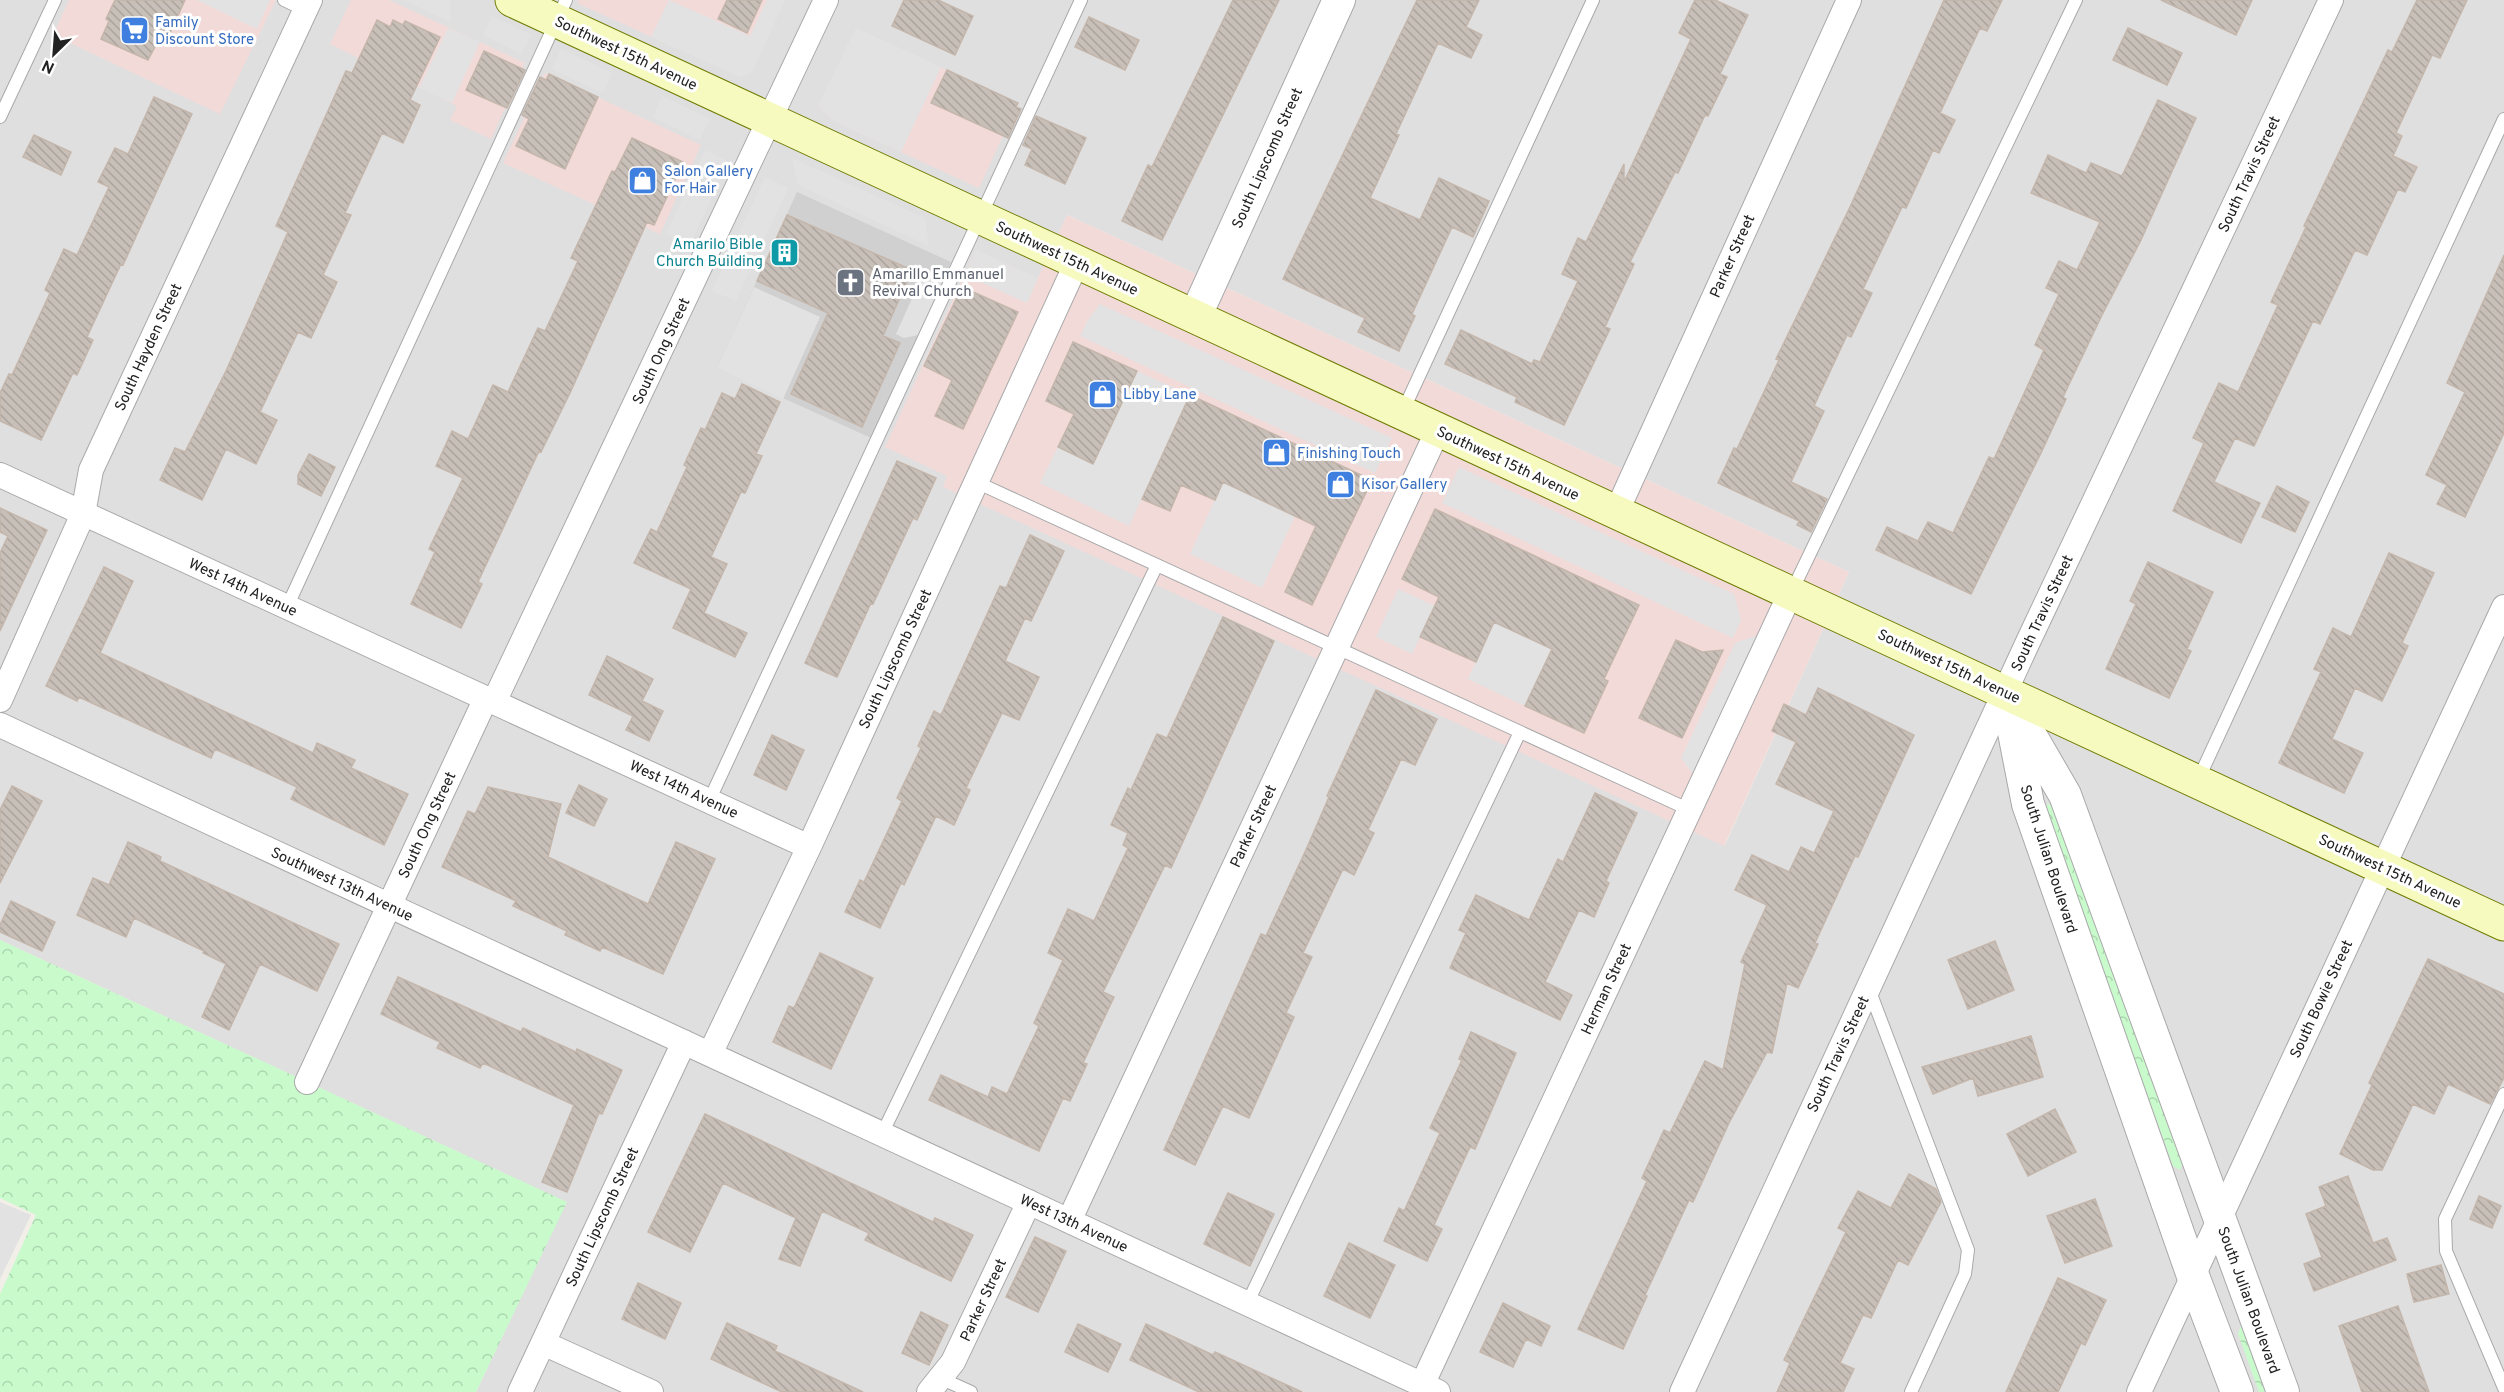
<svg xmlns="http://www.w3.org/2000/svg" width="2504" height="1392" font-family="Overpass,sans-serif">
<defs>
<pattern id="park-crowns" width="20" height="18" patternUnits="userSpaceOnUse" patternTransform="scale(1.5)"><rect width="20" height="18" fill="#c8facc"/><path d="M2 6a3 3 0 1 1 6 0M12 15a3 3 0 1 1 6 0" fill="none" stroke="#acd6af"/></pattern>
<pattern id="building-back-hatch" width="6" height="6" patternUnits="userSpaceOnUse" patternTransform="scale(1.5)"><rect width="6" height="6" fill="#c7bfb8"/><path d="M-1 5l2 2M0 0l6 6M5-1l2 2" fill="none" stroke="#aba49e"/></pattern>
</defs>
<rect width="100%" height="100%" fill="#f2efe9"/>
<path fill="#e0dfdf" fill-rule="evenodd" d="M 0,0 L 2504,0 L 2504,1392 L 476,1392 L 566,1202 L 0,940 ZM 1067,215 L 1849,572 L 1725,845 L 1027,303 Z"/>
<path fill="#f2dad9" d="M 69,0 L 276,0 L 220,114 L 53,35 Z
M 351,0 L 389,0 L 525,63 L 491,139 L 450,120 L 457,106 L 330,44 Z
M 579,0 L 785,0 L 752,72 L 740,77 L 577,3 Z
M 856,28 L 1018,103 L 979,188 L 835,122 L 818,106 Z
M 545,73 L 701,145 L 660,234 L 503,163 Z
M 1067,215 L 1849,572 L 1724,846 L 943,487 L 947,476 L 885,447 L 976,250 L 1038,278 Z"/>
<path fill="#d0d0d0" d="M 797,192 L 951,262 L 871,438 L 717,368 Z"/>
<path fill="url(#park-crowns)" d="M 2048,803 L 2054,809 L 2183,1162 L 2180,1170 L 2173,1166 L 2045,810 Z
M 0,940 L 567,1202 L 476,1392 L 0,1392 L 0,1294 L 36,1215 L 0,1198 Z
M 2241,1326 L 2246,1332 L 2268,1392 L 2259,1392 L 2238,1334 Z"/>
<path fill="#e2e2e2" d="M 197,0 L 270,0 L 257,29 Z
M 403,0 L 450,0 L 451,22 Z
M 669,0 L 750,36 L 767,0 L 785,0 L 752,72 L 740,77 L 651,37 Z
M 492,16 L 531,35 L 522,54 L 483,35 Z
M 448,28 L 480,42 L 452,103 L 419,88 Z
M 856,28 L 941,67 L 901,152 L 835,122 L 818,106 Z
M 561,49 L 612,73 L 603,93 L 552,69 Z
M 662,96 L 710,119 L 700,140 L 653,117 Z
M 705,150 L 729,162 L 689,246 L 666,234 Z
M 792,158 L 925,218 L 929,246 L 798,185 Z
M 765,177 L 788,188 L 736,301 L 712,291 Z
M 976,250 L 1038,278 L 1027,303 L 965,275 Z
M 948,269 L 918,335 L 904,338 L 896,334 L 923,274 Z
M 754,287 L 820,317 L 783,399 L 717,368 Z
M 1100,304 L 1392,438 L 1375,473 L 1080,336 L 1088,320 Z
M 1137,371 L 1190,395 L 1129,526 L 1040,483 L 1058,447 L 1093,464 Z
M 1459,467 L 1734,594 L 1741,620 L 1733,638 L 1442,503 Z
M 1223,482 L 1295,516 L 1262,588 L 1190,554 Z
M 1398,589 L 1435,606 L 1412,654 L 1376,637 Z
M 1494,622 L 1552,649 L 1525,706 L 1468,679 Z
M 1758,635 L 1693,774 L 1681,758 L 1735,643 Z
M 0,1202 L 31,1215 L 0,1279 Z"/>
<path fill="url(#building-back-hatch)" stroke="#c4b6ab" stroke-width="1.5" d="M 115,0 L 185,0 L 170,33 L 164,30 L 148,60 L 101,39 L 109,21 L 106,19 Z
M 727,0 L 762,0 L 747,33 L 718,19 Z
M 904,0 L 938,0 L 973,16 L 955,55 L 892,26 Z
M 1233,0 L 1279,0 L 1162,240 L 1122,221 L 1148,165 L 1152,167 Z
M 1417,0 L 1479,0 L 1466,27 L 1482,35 L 1471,58 L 1438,43 L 1396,134 L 1399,135 L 1370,198 L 1420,220 L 1439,178 L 1489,201 L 1473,237 L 1452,227 L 1412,314 L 1415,316 L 1399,351 L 1358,332 L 1365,318 L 1283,279 Z
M 1695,0 L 1715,0 L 1748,15 L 1720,74 L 1727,77 L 1708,116 L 1705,115 L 1678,173 L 1675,172 L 1630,262 L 1634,264 L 1605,327 L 1610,329 L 1564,425 L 1515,402 L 1517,397 L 1445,364 L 1461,330 L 1532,364 L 1534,360 L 1540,362 L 1578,281 L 1562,274 L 1578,238 L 1586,242 L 1624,164 L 1624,182 L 1691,39 L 1679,33 Z
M 1944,0 L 2002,0 L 1987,31 L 1980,28 L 1940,113 L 1955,120 L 1939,153 L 1933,150 L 1906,208 L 1902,207 L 1863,289 L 1872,293 L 1851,337 L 1847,335 L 1814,406 L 1824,411 L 1791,482 L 1827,499 L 1811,532 L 1797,525 L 1799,521 L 1718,483 L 1734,448 L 1737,449 L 1779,360 L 1776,359 L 1850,207 Z
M 2161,0 L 2252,0 L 2236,35 Z
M 2417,0 L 2467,0 L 2440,58 L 2432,55 L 2396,133 L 2402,136 L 2393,156 L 2417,167 L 2405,192 L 2398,189 L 2367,255 L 2355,250 L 2320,324 L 2313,321 L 2254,446 L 2235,438 L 2214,482 L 2260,503 L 2241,543 L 2173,511 L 2204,443 L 2193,438 L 2219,383 L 2238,392 L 2278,305 L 2271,302 L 2306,227 L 2304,226 L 2388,50 L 2392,52 Z
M 1089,17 L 1139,40 L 1125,70 L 1075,47 Z
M 377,20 L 390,27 L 393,20 L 403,25 L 405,21 L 440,37 L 410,100 L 420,105 L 403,143 L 382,133 L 345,213 L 351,215 L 323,275 L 337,282 L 311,338 L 298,332 L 260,412 L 277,420 L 256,464 L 226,449 L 202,500 L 160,480 L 175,448 L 185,452 L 226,371 L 288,232 L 276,226 L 346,71 L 352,73 Z
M 2128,28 L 2182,53 L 2167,85 L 2113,60 Z
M 484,51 L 525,70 L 507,108 L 466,90 Z
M 947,70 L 1018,103 L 1016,107 L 1021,109 L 1008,138 L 931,103 Z
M 549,74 L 598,97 L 565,169 L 516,146 L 529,119 L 522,115 L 540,77 L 546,80 Z
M 154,97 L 192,114 L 123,265 L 121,264 L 87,337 L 93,340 L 77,375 L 73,373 L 41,440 L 0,421 L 0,393 L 9,374 L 12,375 L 50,293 L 45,290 L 64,249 L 77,255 L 109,187 L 98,182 L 115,148 L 128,154 Z
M 2158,100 L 2196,118 L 2141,240 L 2102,315 L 2063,397 L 2066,399 L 2041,453 L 1971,594 L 1876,550 L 1887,527 L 1918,541 L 1928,522 L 1953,533 L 1989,457 L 1994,459 L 2044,350 L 2035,345 L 2059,294 L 2046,288 L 2059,261 L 2077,270 L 2100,222 L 2031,193 L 2048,155 L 2086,173 L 2091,163 L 2122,176 Z
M 1036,116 L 1086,138 L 1065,184 L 1025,165 L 1032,149 L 1023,145 Z
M 34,135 L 71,152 L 61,175 L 23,157 Z
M 632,138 L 683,162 L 654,225 L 647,222 L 570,393 L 541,452 L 539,451 L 478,582 L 482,584 L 461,628 L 411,604 L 435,552 L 429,549 L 463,478 L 436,466 L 452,431 L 468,439 L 493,385 L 508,392 L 538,328 L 545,331 L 578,261 L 571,258 L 612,171 L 615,172 Z
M 787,215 L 912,270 L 883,336 L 900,343 L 862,427 L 791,394 L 828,313 L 757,281 Z
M 2504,255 L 2504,433 L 2465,517 L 2437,504 L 2447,485 L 2426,475 L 2465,392 L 2447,383 Z
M 962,287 L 1018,312 L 963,429 L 935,416 L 952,380 L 924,366 Z
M 1073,342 L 1137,371 L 1093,464 L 1058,447 L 1074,414 L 1046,401 Z
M 742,384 L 780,402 L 756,454 L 762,456 L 745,493 L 741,492 L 711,557 L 727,564 L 704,613 L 747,633 L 735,657 L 673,628 L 691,589 L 634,563 L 651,529 L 657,532 L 687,467 L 684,465 L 701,428 L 705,430 L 722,393 L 735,399 Z
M 1190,395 L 1372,480 L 1312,605 L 1285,592 L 1316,526 L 1223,482 L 1215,500 L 1181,485 L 1170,511 L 1142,499 Z
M 309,454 L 335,467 L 321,496 L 298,484 L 298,475 Z
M 897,461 L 936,478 L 917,520 L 913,518 L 873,604 L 871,603 L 837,677 L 805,663 Z
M 2277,486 L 2309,502 L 2295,532 L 2262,517 Z
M 0,508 L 47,530 L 0,631 L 0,553 L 8,536 L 0,532 Z
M 1435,509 L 1639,605 L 1604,679 L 1608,681 L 1584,733 L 1525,706 L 1552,649 L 1494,622 L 1476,662 L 1420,637 L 1439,597 L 1402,579 Z
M 1030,535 L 1064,551 L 1031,621 L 1025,618 L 1005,661 L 1039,677 L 1019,720 L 1002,713 L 966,788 L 970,790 L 954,825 L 936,816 L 904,885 L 901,883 L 880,928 L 845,912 L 860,880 L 864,882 L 902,801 L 897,798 L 921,748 L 918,746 L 934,711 L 941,715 L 1000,586 L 1006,588 Z
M 2389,553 L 2434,573 L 2402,643 L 2408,646 L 2382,701 L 2355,688 L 2332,739 L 2363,753 L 2344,793 L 2279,763 L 2321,672 L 2314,669 L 2333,628 L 2351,637 Z
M 2148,562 L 2213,592 L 2187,649 L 2191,651 L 2169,698 L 2106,669 L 2136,604 L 2130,601 Z
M 104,567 L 133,581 L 100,653 L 313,753 L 317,743 L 355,760 L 351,768 L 408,794 L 384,845 L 291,799 L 297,787 L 215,749 L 211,758 L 79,697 L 77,701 L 46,686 Z
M 1223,617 L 1274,641 L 1171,868 L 1165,865 L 1103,992 L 1114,997 L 1083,1063 L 1087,1064 L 1070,1101 L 1063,1098 L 1039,1151 L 929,1100 L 941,1075 L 988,1097 L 992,1087 L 1007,1094 L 1039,1026 L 1034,1023 L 1063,960 L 1048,953 L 1068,909 L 1094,921 L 1128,848 L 1123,845 L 1128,833 L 1111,825 L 1128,788 L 1131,790 L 1157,734 L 1167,738 Z
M 1676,640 L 1702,652 L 1723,650 L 1682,738 L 1639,718 Z
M 607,656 L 653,679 L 642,701 L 663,711 L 649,741 L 626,730 L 633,716 L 589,695 Z
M 1818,688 L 1914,735 L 1858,857 L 1855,856 L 1815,943 L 1818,944 L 1798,988 L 1787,983 L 1772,1053 L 1767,1052 L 1729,1123 L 1693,1202 L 1689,1200 L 1645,1295 L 1647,1296 L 1623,1349 L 1578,1329 L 1647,1181 L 1642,1178 L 1664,1130 L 1670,1133 L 1705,1061 L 1723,1070 L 1745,964 L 1741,962 L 1767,905 L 1735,890 L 1752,855 L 1789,872 L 1801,847 L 1814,853 L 1834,811 L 1776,784 L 1796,742 L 1772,731 L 1784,704 L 1806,715 Z
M 1376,690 L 1437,719 L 1415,765 L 1401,759 L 1368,830 L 1374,833 L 1354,875 L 1343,869 L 1303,953 L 1312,957 L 1286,1013 L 1294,1017 L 1249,1118 L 1223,1106 L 1195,1165 L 1164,1150 L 1261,934 L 1266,936 L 1305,852 L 1329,797 L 1327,796 Z
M 772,735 L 804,750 L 786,790 L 754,775 Z
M 579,785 L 607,799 L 594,826 L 566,813 Z
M 12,786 L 42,801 L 0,883 L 0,810 Z
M 488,787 L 561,804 L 548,857 L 648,904 L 676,842 L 715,859 L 663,974 L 602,947 L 600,951 L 565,935 L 567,931 L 513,906 L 516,901 L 442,867 L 468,811 L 475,814 Z
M 1595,793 L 1637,813 L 1606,881 L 1609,883 L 1594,917 L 1579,910 L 1545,982 L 1572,995 L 1560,1020 L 1450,968 L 1466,933 L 1459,930 L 1476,895 L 1529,920 L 1558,859 L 1563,862 Z
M 128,842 L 161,857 L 160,861 L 339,944 L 317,991 L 260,964 L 229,1030 L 202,1017 L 226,964 L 203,953 L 204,951 L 134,918 L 126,937 L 77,915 L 93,878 L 109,885 Z
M 11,901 L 55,922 L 42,951 L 0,932 L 0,925 Z
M 1995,941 L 2014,990 L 1968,1009 L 1948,960 Z
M 820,953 L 873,978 L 831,1069 L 773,1042 L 789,1006 L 794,1008 Z
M 2428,959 L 2504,994 L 2504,1078 L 2490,1104 L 2448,1084 L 2434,1114 L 2413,1104 L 2382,1170 L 2373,1170 L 2340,1154 L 2372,1085 L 2369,1083 Z
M 398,977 L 521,1032 L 523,1028 L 576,1052 L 577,1049 L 622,1070 L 602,1114 L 599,1113 L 567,1192 L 542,1182 L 574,1105 L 483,1063 L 480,1068 L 437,1048 L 440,1042 L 381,1014 Z
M 1471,1032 L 1516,1053 L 1475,1149 L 1470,1147 L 1434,1225 L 1442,1229 L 1427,1261 L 1384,1241 L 1399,1208 L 1404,1211 L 1440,1133 L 1430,1128 L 1462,1060 L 1459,1059 Z
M 2031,1036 L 2043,1077 L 1978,1096 L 1973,1078 L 1933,1094 L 1922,1067 Z
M 2055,1109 L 2076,1152 L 2028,1176 L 2007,1134 Z
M 705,1114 L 933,1222 L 935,1218 L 973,1235 L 951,1281 L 865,1240 L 869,1233 L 822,1211 L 800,1266 L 779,1259 L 796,1218 L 723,1183 L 690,1252 L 648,1232 Z
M 1909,1174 L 1936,1189 L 1941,1202 L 1908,1265 L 1898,1260 L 1871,1318 L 1863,1315 L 1840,1363 L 1854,1369 L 1843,1392 L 1777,1392 L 1790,1363 L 1784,1360 L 1846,1232 L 1838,1228 L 1858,1191 L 1891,1208 Z
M 2348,1176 L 2373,1243 L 2387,1238 L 2396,1260 L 2314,1291 L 2304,1264 L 2322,1257 L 2306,1214 L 2326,1206 L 2319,1187 Z
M 1228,1193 L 1274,1214 L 1250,1266 L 1204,1244 Z
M 2479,1196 L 2501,1206 L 2492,1228 L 2470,1219 Z
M 2095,1199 L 2112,1246 L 2065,1263 L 2047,1216 Z
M 1035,1237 L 1066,1251 L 1038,1312 L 1006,1297 Z
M 1349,1243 L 1395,1265 L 1370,1318 L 1324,1296 Z
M 2441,1265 L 2449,1294 L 2414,1302 L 2407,1274 Z
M 2058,1278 L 2106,1300 L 2085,1345 L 2081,1343 L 2058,1392 L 2006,1392 Z
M 638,1283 L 681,1303 L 665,1339 L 622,1319 Z
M 1503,1303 L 1550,1326 L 1541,1346 L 1526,1339 L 1513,1367 L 1480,1352 Z
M 2398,1306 L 2429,1392 L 2362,1392 L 2339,1326 Z
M 921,1312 L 948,1325 L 929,1365 L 902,1353 Z
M 727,1323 L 777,1346 L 775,1351 L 863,1392 L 782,1392 L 711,1359 Z
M 1078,1324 L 1121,1344 L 1108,1372 L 1065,1352 Z
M 1146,1324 L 1213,1355 L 1215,1352 L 1302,1392 L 1199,1392 L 1130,1360 Z"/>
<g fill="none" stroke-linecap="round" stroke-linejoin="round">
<defs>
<path id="service" d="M 284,0 L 305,10
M 0,117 L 55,0
M 1402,413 L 1593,0
M 976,482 L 1690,810
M 1791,593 L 2076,0
M 287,607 L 566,0
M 2198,780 L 2504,119
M 709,801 L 1081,0
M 1869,989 L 1968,1250 L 1965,1274 L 1911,1392
M 2504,1094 L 2445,1219 L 2446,1251 L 2504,1388
M 882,1134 L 1157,565
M 1247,1304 L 1520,732
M 940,1378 L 971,1392"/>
<path id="minor" d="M 0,475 L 809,847
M 1616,513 L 1849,0
M 0,700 L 83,514 L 91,470 L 310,0
M 494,702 L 826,0
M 0,725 L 1438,1392
M 710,1054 L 809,847 L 1077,262
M 307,1082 L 486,698
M 1069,1221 L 1438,430
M 543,1343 L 651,1392
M 1422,1385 L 1790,594
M 520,1392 L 684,1042
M 929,1392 L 953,1362 L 1029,1202
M 1682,1392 L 2027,644 L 2331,0
M 2139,1392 L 2504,607"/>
<path id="tertiary" d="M 1195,317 L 1339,0
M 2006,693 L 2065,795 L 2283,1392
M 2011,717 L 2028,804 L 2193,1276 L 2237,1392"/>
<path id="secondary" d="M 512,0 L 2504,924"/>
</defs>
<use href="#service" stroke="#a9a9a9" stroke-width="14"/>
<use href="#minor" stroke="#a9a9a9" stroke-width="26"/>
<use href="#tertiary" stroke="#a9a9a9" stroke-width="34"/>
<use href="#secondary" stroke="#707d05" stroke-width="35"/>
<use href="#service" stroke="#fff" stroke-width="12"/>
<use href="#minor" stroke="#fff" stroke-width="24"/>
<use href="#tertiary" stroke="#fff" stroke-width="32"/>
<use href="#secondary" stroke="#f7fabf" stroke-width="33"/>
</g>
<defs>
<symbol id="supermarket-square" viewBox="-11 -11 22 22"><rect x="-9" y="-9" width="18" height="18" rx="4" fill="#3f7fe0" stroke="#fff"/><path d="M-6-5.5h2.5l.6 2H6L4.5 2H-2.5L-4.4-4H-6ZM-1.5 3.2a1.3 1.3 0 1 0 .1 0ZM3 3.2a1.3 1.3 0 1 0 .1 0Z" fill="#fff"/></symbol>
<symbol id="shop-square" viewBox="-11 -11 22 22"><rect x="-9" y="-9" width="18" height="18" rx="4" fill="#3f7fe0" stroke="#fff"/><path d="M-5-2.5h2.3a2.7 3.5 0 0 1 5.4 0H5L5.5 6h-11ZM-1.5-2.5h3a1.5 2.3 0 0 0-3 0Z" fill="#fff"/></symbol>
<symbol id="building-square" viewBox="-11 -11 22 22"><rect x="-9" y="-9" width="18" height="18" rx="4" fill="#0f9aa8" stroke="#fff"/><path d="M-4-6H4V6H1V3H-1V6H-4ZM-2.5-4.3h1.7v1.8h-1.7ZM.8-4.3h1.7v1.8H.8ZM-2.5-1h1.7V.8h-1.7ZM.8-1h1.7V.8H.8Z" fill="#fff"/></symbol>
<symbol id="church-square" viewBox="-11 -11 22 22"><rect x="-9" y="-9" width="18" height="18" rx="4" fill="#6b7280" stroke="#fff"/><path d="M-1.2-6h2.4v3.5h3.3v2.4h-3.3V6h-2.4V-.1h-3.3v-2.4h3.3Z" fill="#fff"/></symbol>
</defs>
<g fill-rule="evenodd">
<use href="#supermarket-square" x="118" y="14" width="33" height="33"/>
<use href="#shop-square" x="626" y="164" width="33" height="33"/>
<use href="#building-square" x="768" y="236" width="33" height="33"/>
<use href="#church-square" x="834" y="266" width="33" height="33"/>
<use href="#shop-square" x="1086" y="378" width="33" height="33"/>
<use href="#shop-square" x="1260" y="436" width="33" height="33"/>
<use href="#shop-square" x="1324" y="468" width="33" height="33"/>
</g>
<g text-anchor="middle" stroke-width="6" stroke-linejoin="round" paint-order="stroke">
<g font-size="15" fill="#366cbe" stroke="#fff" text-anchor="start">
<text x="155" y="27">Family<tspan x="155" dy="17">Discount Store</tspan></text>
<text x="664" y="176">Salon Gallery<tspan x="664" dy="17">For Hair</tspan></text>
<text x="1123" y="399">Libby Lane</text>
<text x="1297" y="458">Finishing Touch</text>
<text x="1361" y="489">Kisor Gallery</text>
</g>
<g font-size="15" fill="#222" stroke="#fff">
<text transform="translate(626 53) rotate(25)" y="5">Southwest 15th Avenue</text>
<text transform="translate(1267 158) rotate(-66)" y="5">South Lipscomb Street</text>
<text transform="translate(2249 174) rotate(-65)" y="5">South Travis Street</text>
<text transform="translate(1732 256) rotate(-66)" y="5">Parker Street</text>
<text transform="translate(1067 258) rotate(25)" y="5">Southwest 15th Avenue</text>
<text transform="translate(148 347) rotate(-65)" y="5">South Hayden Street</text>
<text transform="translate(661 351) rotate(-65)" y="5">South Ong Street</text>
<text transform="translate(1508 463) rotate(25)" y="5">Southwest 15th Avenue</text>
<text transform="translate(243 587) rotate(25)" y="5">West 14th Avenue</text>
<text transform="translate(2042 613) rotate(-65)" y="5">South Travis Street</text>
<text transform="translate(895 659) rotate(-65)" y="5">South Lipscomb Street</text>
<text transform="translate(1949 666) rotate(25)" y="5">Southwest 15th Avenue</text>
<text transform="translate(684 789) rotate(25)" y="5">West 14th Avenue</text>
<text transform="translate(427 825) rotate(-65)" y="5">South Ong Street</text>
<text transform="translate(1253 826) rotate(-65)" y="5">Parker Street</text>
<text transform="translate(2049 859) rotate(72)" y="5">South Julian Boulevard</text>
<text transform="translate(2390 871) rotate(25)" y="5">Southwest 15th Avenue</text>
<text transform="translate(342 884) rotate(25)" y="5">Southwest 13th Avenue</text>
<text transform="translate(1606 989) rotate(-65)" y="5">Herman Street</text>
<text transform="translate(2321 999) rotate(-65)" y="5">South Bowie Street</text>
<text transform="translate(1838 1054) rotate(-65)" y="5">South Travis Street</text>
<text transform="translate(602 1217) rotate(-65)" y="5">South Lipscomb Street</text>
<text transform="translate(1074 1223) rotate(25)" y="5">West 13th Avenue</text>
<text transform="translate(983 1300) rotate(-65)" y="5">Parker Street</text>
<text transform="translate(2249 1300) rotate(70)" y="5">South Julian Boulevard</text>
</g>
<g font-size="15" fill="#0d838f" stroke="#fff" text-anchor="end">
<text x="763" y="249">Amarilo Bible<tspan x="763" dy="17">Church Building</tspan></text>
</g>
<g font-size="15" fill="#5b616d" stroke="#fff" text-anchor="start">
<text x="872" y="279">Amarillo Emmanuel<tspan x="872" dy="17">Revival Church</tspan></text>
</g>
</g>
<g transform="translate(54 54) rotate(205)" stroke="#ffffff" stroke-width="4.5" paint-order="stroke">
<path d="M0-4.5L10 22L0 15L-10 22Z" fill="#222222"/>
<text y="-9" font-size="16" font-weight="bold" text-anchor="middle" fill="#222222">N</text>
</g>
</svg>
